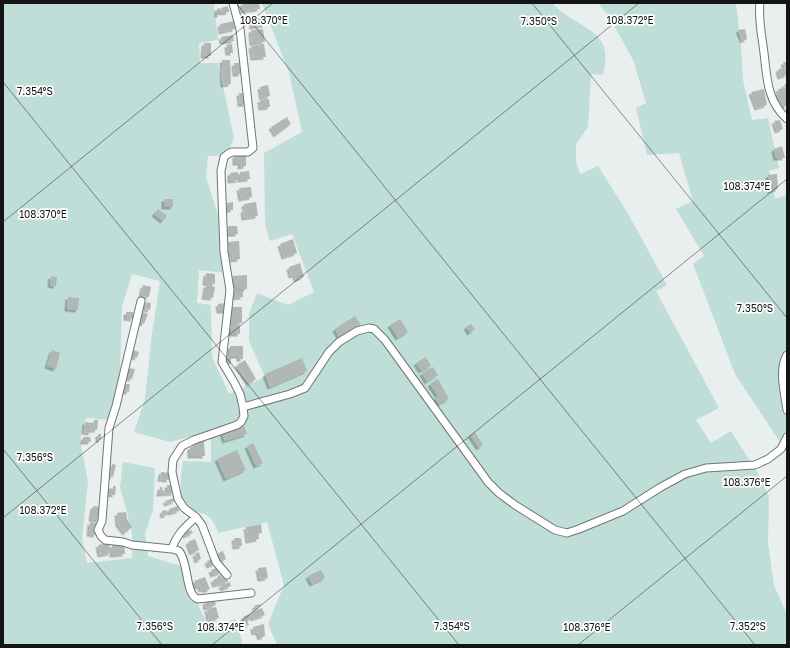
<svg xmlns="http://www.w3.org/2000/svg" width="790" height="648" font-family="'Golos Text',sans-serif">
<defs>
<filter id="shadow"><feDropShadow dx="-2.5" dy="2.5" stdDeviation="0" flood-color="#0004"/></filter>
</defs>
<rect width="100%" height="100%" fill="#e9efee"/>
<path fill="#beded7" d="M 3,3 L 214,3 L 218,40 L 199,43 L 200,63 L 218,63 L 234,138 L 227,155 L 208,156 L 206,177 L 223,231 L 226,273 L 199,270 L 197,303 L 211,305 L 212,357 L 229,394 L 265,377 L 249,341 L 249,314 L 257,293 L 288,305 L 314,292 L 292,234 L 270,241 L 265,224 L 264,153 L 302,132 L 289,73 L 262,3 L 552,3 C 557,8 563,13 569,17 C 596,34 612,39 603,75 L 591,74 L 588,127 L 576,144 L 576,161 L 580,174 L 598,166 L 627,212 L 667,285 L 656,291 L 719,408 L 696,420 L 711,443 L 731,431 L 762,480 L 769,497 L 768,543 L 774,585 L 787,615 L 787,645 L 277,645 L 268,624 L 284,585 L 267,522 L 218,533 C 209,503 194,519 184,505 C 179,497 181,471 183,461 L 211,462 L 211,440 L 192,436 L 170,442 L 134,432 L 145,399 L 152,334 L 160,281 L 132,274 L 122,307 L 120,370 L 111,420 L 86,418 L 80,440 L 88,482 L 82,539 L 87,563 L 132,558 L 132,534 L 127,512 L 120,488 L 123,462 L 155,468 L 153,510 L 145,534 L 148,556 L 184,567 L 190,588 L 209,628 L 236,619 L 242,641 L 241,645 L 3,645 Z
M 598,3 L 736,3 L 741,48 L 743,80 L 752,120 L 768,118 L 779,168 L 769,171 L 775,199 L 787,195 L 787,447 L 778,439 L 735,374 L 693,264 L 704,256 L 676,209 L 693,201 L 679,153 L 647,155 L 636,108 L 646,103 L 634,62 L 610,18 Z"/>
<path fill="#b1b7b5" filter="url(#shadow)" d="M 242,3 L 259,3 L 260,9 L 243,11 Z
M 228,6 L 229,12 L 222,13 L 221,8 Z
M 220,8 L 220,15 L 217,15 L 217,9 Z
M 264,18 L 265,25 L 252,27 L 251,19 Z
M 234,21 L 235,29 L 221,32 L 220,24 Z
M 263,29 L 265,42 L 252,43 L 251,30 Z
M 745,29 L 747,39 L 743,41 L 738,30 Z
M 233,35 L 234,41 L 222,42 L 221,37 Z
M 204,43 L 211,43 L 211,56 L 203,56 Z
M 232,44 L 233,53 L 228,53 L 227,45 Z
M 264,44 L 266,57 L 253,58 L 251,46 Z
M 222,60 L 230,60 L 231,84 L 223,85 Z
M 783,62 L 787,62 L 787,75 L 780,77 L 778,69 L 785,68 Z
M 234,63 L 239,63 L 241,74 L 235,74 Z
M 787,84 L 787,106 L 784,106 L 783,102 L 777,104 L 775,94 L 779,93 L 778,89 L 785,88 L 784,85 Z
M 268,85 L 270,96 L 262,98 L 260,87 Z
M 764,89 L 767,105 L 757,108 L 751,92 Z
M 239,93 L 245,93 L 246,104 L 240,104 Z
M 269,99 L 270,107 L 261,108 L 260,100 Z
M 287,117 L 291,124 L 276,135 L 271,127 Z
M 780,120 L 783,129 L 777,131 L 774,121 Z
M 782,146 L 785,158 L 776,158 L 774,149 Z
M 246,154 L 246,166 L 240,167 L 240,163 L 235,163 L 235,155 Z
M 249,171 L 250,179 L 240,180 L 240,172 Z
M 238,172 L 239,180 L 230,181 L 230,173 Z
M 777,174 L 778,189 L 770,191 L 768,175 Z
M 251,187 L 252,197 L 241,199 L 239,188 Z
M 164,199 L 173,199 L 173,207 L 164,207 Z
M 233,202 L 233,210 L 227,210 L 227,203 Z
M 256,202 L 258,216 L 244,218 L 243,210 L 245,210 L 244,204 Z
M 158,209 L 167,216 L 163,221 L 154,214 Z
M 228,226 L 237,226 L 238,234 L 229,234 Z
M 293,239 L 297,253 L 284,257 L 280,244 Z
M 239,241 L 240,259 L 233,260 L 232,254 L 229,254 L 228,242 Z
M 300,263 L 304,277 L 296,280 L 295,275 L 291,276 L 289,267 Z
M 206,273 L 215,274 L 215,284 L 205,283 Z
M 247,275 L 247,289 L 237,289 L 237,285 L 231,285 L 231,278 L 233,278 L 233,276 Z
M 51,276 L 57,277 L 56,286 L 50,285 Z
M 143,285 L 151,287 L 149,297 L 141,296 Z
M 206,285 L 215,287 L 213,298 L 204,297 Z
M 232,291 L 243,291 L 243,297 L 232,298 Z
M 68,297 L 79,298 L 78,310 L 67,309 Z
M 146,302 L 151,303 L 150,310 L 145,309 Z
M 225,303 L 226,311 L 219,311 L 218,304 Z
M 231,307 L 242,307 L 242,323 L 231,324 Z
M 126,312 L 133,312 L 133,319 L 126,318 Z
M 142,312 L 148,314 L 144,324 L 139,321 Z
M 355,316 L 361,325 L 340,338 L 335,329 Z
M 400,319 L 408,332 L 398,338 L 390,325 Z
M 471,324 L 475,329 L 470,333 L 466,327 Z
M 231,326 L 240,326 L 240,334 L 231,334 Z
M 230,346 L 243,346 L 243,359 L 239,359 L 239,356 L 230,356 Z
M 52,350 L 60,353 L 56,369 L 47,366 Z
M 133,350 L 139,352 L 137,358 L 131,356 Z
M 426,357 L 431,366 L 421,371 L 416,363 Z
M 225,358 L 231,358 L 231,364 L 225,365 Z
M 302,358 L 307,371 L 270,387 L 265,374 Z
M 245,360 L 256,379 L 249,384 L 237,365 Z
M 433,367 L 438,375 L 427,382 L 422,373 Z
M 128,368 L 135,369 L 132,379 L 126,378 Z
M 438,379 L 449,399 L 439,404 L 435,398 L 438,396 L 430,384 Z
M 125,384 L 130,384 L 129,392 L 124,391 Z
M 94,420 L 98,420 L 97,430 L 93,430 Z
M 85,422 L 92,423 L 91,433 L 84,432 Z
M 244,426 L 247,434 L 225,441 L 222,433 Z
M 475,432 L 483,445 L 479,448 L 470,435 Z
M 98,434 L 101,434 L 101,440 L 98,440 Z
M 83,437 L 90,437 L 91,442 L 83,442 Z
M 204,441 L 205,456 L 190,456 L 190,447 L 195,447 L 195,442 Z
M 253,443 L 263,463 L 256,466 L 247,446 Z
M 237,450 L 246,470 L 226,479 L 217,459 Z
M 112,464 L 116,465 L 113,477 L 110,476 Z
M 161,472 L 169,473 L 169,480 L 160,479 Z
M 167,485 L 173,485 L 174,493 L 159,494 L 160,487 L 162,487 L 163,491 L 167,491 Z
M 113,486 L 116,486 L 115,495 L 106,494 L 107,488 L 113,489 Z
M 174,498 L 175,501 L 167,504 L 165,501 Z
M 93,506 L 101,507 L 99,520 L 91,519 Z
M 178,506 L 179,511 L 170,513 L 169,509 Z
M 166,510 L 167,515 L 163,516 L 162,511 Z
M 126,512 L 127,519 L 132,527 L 125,533 L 118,524 L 117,513 Z
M 90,522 L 97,523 L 96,535 L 89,534 Z
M 261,524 L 262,533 L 258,533 L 259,539 L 248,541 L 246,527 Z
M 191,530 L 193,533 L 185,536 L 184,532 Z
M 234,538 L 241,538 L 242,546 L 235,547 Z
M 195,539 L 199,550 L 192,553 L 188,542 Z
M 109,543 L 111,553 L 100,555 L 98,545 Z
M 124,544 L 125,554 L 112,555 L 112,545 Z
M 223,551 L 226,559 L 220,562 L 216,554 Z
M 199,552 L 201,559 L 197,561 L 195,554 Z
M 213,559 L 215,564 L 209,566 L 207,561 Z
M 219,567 L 222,572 L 213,575 L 211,570 Z
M 266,567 L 268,578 L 260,579 L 258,568 Z
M 321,570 L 325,578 L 312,584 L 308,576 Z
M 221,575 L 222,578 L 227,576 L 228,582 L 215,585 L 213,580 L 218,578 L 218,576 Z
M 205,577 L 210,589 L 205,591 L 205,589 L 201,590 L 200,586 L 197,587 L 194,581 Z
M 230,582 L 231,586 L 223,589 L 221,585 Z
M 214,599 L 216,605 L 206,608 L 205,602 Z
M 260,604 L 261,606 L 255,608 L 254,606 Z
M 216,607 L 219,618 L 209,620 L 207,609 Z
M 262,608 L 265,615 L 253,619 L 251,612 Z
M 249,614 L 251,619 L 247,621 L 249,625 L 247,626 L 243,617 Z
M 264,624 L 265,636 L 260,638 L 258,632 L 254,633 L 253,627 Z"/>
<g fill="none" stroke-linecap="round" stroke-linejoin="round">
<defs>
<path id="minor" d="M 760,3 C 758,20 762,36 764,53 C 767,78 767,101 787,119
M 141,301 L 116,406 L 109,428 L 102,521 L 98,530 L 101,536 L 105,540 L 123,542 L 132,545 L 172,549 C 176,535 185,527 196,517
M 787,355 C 778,369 785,395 787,410
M 243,407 L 290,394 L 305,388 L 329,352 L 339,342 L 357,331 L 369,328 L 374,329 L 385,340 L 488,482 L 499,493 L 515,505 L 555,530 L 567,533 L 579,529 L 623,511 L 661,487 L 685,474 L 706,468 L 755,465 L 768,459 L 781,449 L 787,437
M 172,549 L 179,551 C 189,563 185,595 198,599 L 251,593
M 227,575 L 216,562 L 202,525 L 196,517 L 184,508 L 178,499 L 172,472 L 173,460 L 182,446 L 194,440 L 237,425 L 241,422 L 244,416 L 243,407 L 240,394 L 234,382 L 222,362 L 230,290 L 224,252 L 221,171 L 224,157 L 228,154 L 232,152 L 248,152 L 253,148 L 240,29 L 233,3"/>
</defs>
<use href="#minor" stroke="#707574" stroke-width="9"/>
<use href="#minor" stroke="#fff" stroke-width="7"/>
</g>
<path fill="none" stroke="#131514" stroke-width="1" stroke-opacity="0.45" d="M 236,3 L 755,645M 532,3 L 787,318M 3,82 L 459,645M 3,222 L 273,3M 3,449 L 162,645M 3,518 L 639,3M 212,645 L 787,179M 578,645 L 787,476"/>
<g font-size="10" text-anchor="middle" fill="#131514" stroke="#fff" stroke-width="3.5" stroke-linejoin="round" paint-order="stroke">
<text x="264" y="24">108.370°E</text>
<text x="630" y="24">108.372°E</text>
<text x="539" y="25">7.350°S</text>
<text x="35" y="95">7.354°S</text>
<text x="747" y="190">108.374°E</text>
<text x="43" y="218">108.370°E</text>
<text x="755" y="312">7.350°S</text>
<text x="35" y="461">7.356°S</text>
<text x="747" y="486">108.376°E</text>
<text x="43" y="514">108.372°E</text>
<text x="155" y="630">7.356°S</text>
<text x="452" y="630">7.354°S</text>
<text x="748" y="630">7.352°S</text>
<text x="221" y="631">108.374°E</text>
<text x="587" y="631">108.376°E</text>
</g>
<rect width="790" height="648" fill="none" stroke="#131514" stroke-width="8"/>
</svg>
